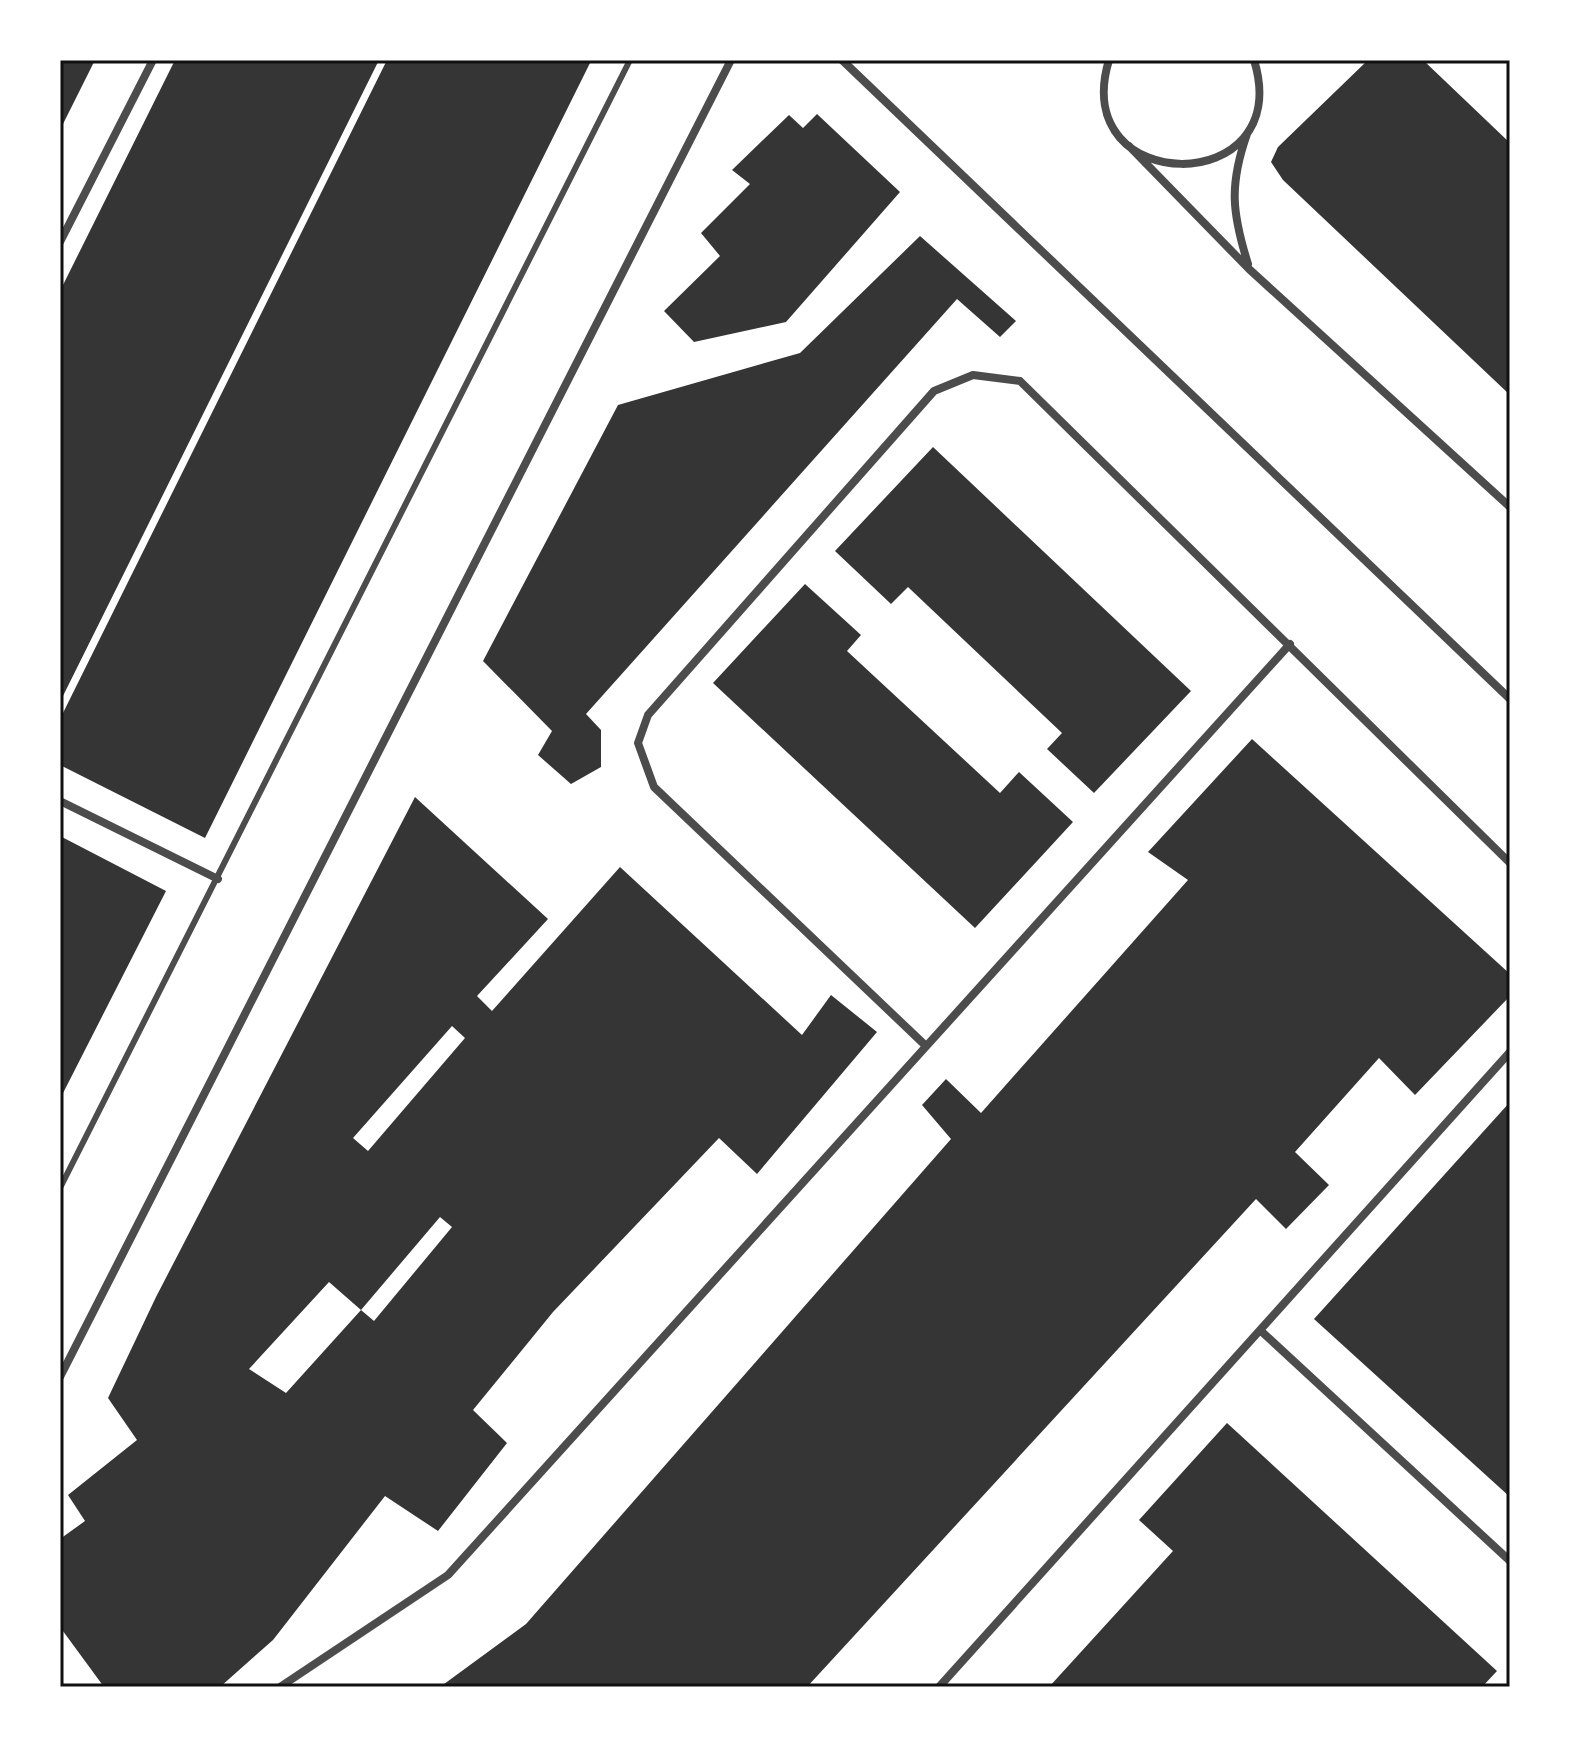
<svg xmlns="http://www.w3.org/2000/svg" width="1570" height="1747" font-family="'DejaVu Sans',sans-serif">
<rect width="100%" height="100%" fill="#fff"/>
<path fill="#353535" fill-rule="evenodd" d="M 60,60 L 95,60 L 60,130 Z
M 175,60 L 379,60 L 60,702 L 60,291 Z
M 387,60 L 591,61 L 205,838 L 60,765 L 60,719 Z
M 1368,60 L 1423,60 L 1510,143 L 1510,395 L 1283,180 L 1271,162 L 1278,147 Z
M 817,114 L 900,192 L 786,322 L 694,342 L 664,311 L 720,256 L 701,233 L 750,184 L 732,170 L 789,115 L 803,128 Z
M 920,236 L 1016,321 L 1000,337 L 957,299 L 586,714 L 601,730 L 601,767 L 571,784 L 538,755 L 552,731 L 483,661 L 618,405 L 800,353 Z
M 933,447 L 1191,691 L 1094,793 L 1047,749 L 1062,733 L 908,587 L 891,604 L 835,551 Z
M 805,584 L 861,635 L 847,651 L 1000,793 L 1019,772 L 1073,822 L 975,928 L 713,683 Z
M 1252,739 L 1510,974 L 1510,996 L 1415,1095 L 1379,1058 L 1295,1152 L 1329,1185 L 1286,1229 L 1256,1199 L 807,1687 L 440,1687 L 526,1624 L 951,1139 L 922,1105 L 946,1079 L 981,1113 L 1188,880 L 1148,852 Z
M 415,797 L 548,919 L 477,996 L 492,1011 L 620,867 L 802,1035 L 831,995 L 877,1032 L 757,1174 L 719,1138 L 553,1312 L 473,1410 L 507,1443 L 438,1531 L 385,1496 L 273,1640 L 220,1687 L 104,1687 L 60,1627 L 60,1539 L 85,1521 L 68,1495 L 137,1440 L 108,1398 L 156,1297 ZM 452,1026 L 465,1038 L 368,1151 L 353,1138 ZM 440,1217 L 452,1227 L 374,1321 L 361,1310 L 286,1393 L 249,1369 L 329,1282 L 361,1310 Z
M 60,836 L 166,891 L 60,1099 Z
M 1510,1102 L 1510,1497 L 1314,1319 Z
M 1227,1423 L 1497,1671 L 1482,1687 L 1049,1687 L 1173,1551 L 1139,1520 Z"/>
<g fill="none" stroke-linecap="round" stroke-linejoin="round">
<path stroke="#4c4c4c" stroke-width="6" d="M 60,1188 L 630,60"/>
<path stroke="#4c4c4c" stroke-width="8" d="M 842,60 L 1510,699
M 1109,60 C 1067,198 1297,199 1254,60
M 1247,134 C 1229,185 1232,213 1248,264
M 1129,146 L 1249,269 L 1510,507
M 60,242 L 153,60
M 60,801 L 218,879
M 926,1046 L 654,787 L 638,743 L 648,715 L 934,391 L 973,375 L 1020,381 L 1510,863
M 1260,1330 L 1510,1561
M 60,1377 L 731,60
M 280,1687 L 448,1575 L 1290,644
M 939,1687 L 1510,1052"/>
</g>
<rect width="1570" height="1747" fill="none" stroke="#ffffff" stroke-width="124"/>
<rect x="62" y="62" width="1446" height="1623" fill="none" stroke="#111" stroke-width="3"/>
</svg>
